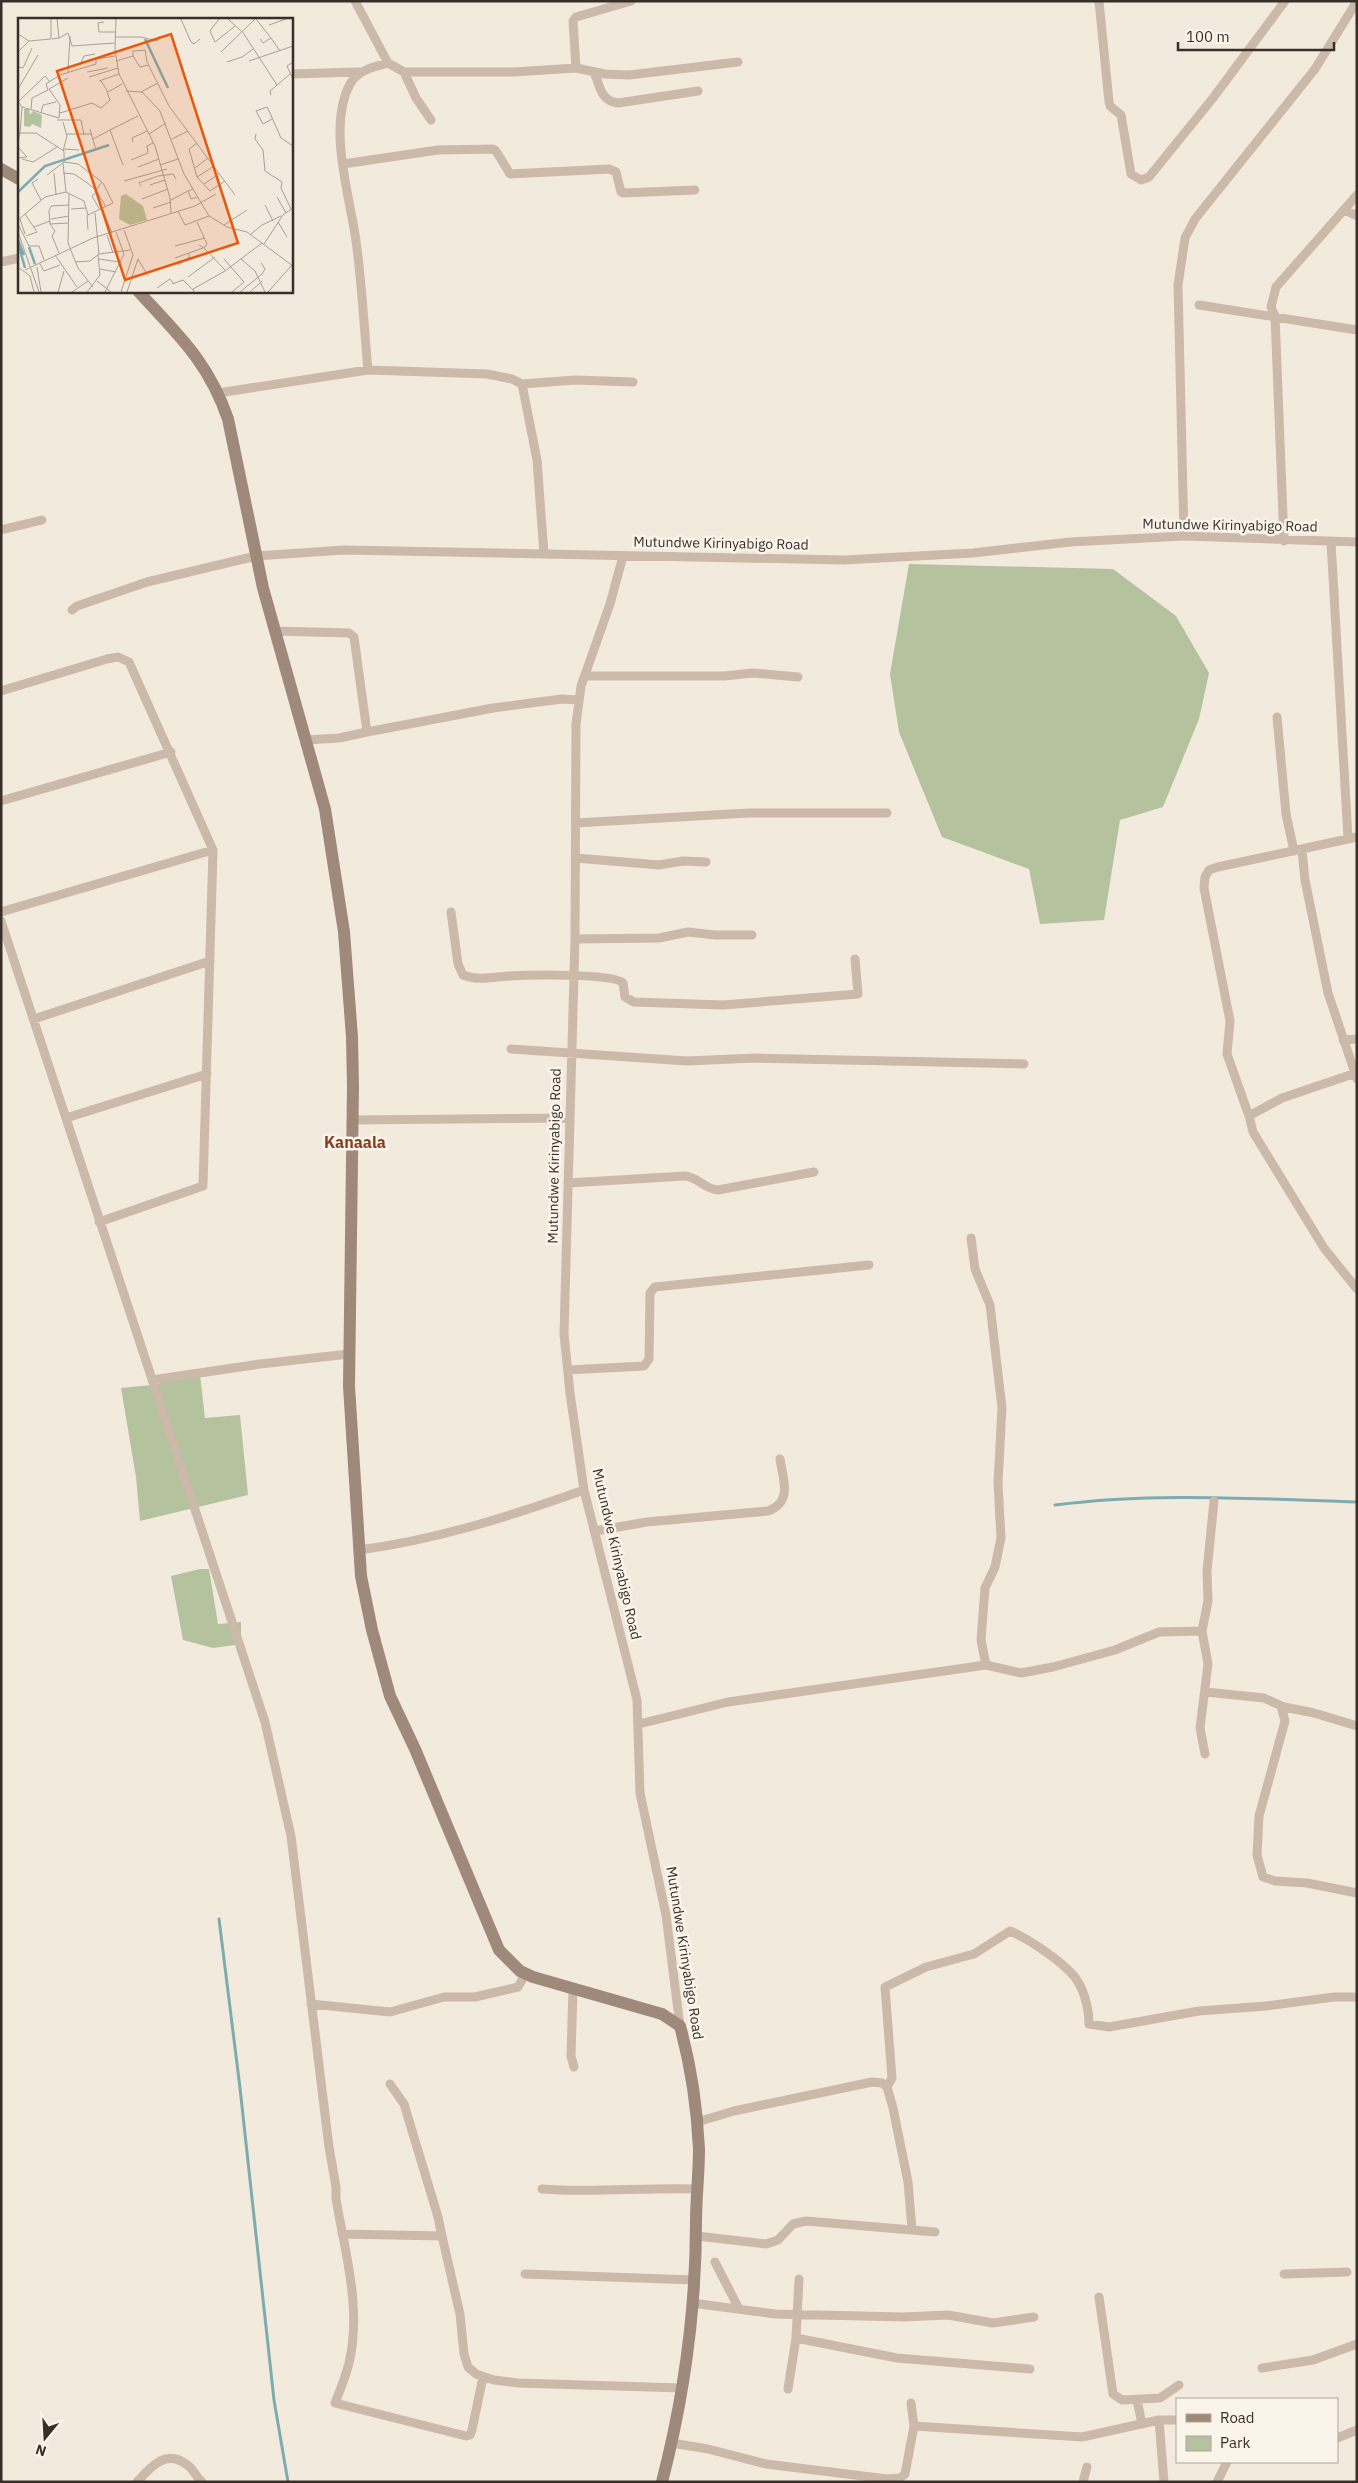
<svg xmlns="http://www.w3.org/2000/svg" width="1358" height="2483" font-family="'IBM Plex Sans',sans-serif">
<rect width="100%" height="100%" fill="#f3eade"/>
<path fill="#b4c29d" d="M 909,564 L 1113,569 L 1176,616 L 1209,673 L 1199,719 L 1163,807 L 1120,820 L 1104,920 L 1040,924 L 1029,869 L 942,837 L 899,732 L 890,674 Z
M 200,1375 L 205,1418 L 240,1415 L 248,1495 L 140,1521 L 136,1477 L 121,1388 L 151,1385 Z
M 200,1569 L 209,1569 L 218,1624 L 241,1622 L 241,1644 L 213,1648 L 183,1640 L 171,1576 Z"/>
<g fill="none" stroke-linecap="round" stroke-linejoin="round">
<path stroke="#7cacb0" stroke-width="3" d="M 1055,1505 C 1155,1492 1256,1499 1357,1502
M 219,1919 L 240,2088 L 274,2400 L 288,2482"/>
<path stroke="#cbbaa9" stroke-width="9" d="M 355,1 L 388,63
M 1099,1 L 1109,102 L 1110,106 L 1121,115 L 1131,174 L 1141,180 L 1149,177 L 1213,98 L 1285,1
M 576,68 L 573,21 L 576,17 L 631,1
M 404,72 L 514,72 L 576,68 L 605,74 L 629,75 L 738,62
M 594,72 C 600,85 600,101 618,103 L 698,91
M 291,74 L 359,72
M 343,164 L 438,150 L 493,149 L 496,151 L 510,174 L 609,169 L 616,172 L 621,192 L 623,193 L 695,190
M 1345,210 L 1357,216
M 1,262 L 19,258
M 1199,305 L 1357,330
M 368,370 C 364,327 362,284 356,241 C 350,196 327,127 350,84 C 358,70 373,67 388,63 L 404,72 L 416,98 L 431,120
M 522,384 L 575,380 L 633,382
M 218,393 L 368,370 L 487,374 L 512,379 L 522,384 L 537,460 L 544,554
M 1,530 L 42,520
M 1184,536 L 1178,285 L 1185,238 L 1195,219 L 1315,69 L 1357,1
M 1284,541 L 1275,316 L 1271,307 L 1276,287 L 1357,195
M 1331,542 L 1348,838
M 623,556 L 610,604 L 581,686 L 576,724 L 575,939 L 564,1334 L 570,1393 L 584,1490 L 637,1700 L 640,1793 L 666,1915 L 680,2026
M 72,610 L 77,606 L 147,582 L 256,556 L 344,550 L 844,560 L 973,553 L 1070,542 L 1184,536 L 1357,542
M 274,631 L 349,633 L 354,637 L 367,732 L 339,738 L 306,740
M 585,676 L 724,676 L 753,673 L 798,677
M 1,691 L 107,659 L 118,657 L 129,662 L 213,850 L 1,912
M 1277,717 L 1286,814 L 1294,851
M 367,732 L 493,708 L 562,699 L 578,700
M 1,801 L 171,752
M 576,823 L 748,813 L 887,813
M 1302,850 L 1305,880 L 1328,993 L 1357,1079
M 576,858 L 659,865 L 683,861 L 706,862
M 451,912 L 458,964 L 463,975 C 478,981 493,977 509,976 C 527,975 613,973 623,983 L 625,997 L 634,1002 L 723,1005 L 858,994 L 855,959
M 1,921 L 265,1722 L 291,1836 L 329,2147 L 336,2187 L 336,2199 C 345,2252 362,2309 349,2363 C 346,2376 340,2390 335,2403 L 466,2436 L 470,2435 L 472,2430 L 483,2377
M 575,939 L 659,938 L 688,932 L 715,935 L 752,935
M 34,1019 L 210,961
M 1343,1040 L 1357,1039
M 511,1049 L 687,1061 L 755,1058 L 1024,1064
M 1353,1074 L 1282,1098 L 1249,1116 L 1253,1132 L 1324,1248 L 1357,1289
M 1249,1116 L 1227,1054 L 1230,1021 L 1204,888 L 1205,877 L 1209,870 L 1218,867 L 1357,837
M 66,1118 L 207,1074
M 353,1120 L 569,1118
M 568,1183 L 685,1176 C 698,1177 704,1189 718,1190 L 814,1172
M 99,1222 L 203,1186 L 213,850
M 568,1370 L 644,1366 L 649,1359 L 650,1293 L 655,1287 L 869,1265
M 152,1380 L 260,1364 L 349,1354
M 595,1531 L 647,1522 L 768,1511 C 793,1502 783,1479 780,1459
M 359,1550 C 436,1540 511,1516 584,1490
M 986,1665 L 1021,1673 L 1053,1667 L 1115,1650 L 1159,1632 L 1202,1631
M 1206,1692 L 1264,1698 L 1284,1707 L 1314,1713 L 1357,1726
M 1281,1706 L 1285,1721 L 1259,1816 L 1257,1855 L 1263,1877 L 1275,1881 L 1307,1883 L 1357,1893
M 639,1724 L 728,1702 L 986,1665 L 981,1640 L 985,1588 L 995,1567 L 1001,1538 L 998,1483 L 1002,1408 L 990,1305 L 975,1269 L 971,1238
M 1205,1754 L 1200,1728 L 1208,1664 L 1202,1631 L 1208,1601 L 1207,1571 L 1214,1501
M 573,1989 L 571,2056 L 574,2067
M 311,2004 L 390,2012 L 444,1997 L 475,1997 L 518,1987 L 526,1973
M 390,2084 L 404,2104 L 438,2217 L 442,2236
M 887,2087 L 892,2078 L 885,1987 L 926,1967 L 974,1954 L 1010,1931 C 1029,1939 1060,1960 1074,1976 C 1084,1988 1089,2009 1089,2024 L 1109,2027 L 1199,2011 L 1266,2006 L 1334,1997 L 1357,1997
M 697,2122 L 734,2111 L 872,2082 L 882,2083 L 887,2087 L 893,2108 L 908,2182 L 912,2229
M 542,2189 C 594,2193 646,2187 698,2189
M 342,2234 L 442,2236 L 460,2314 L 464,2354 L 468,2367 L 476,2374 L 494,2380 L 518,2383 L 682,2388
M 697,2236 L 766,2244 L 778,2240 L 793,2224 L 806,2221 L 935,2232
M 715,2262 L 739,2309
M 525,2274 L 694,2280
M 1284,2274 L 1347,2272
M 1099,2297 L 1113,2394 L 1122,2400 L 1160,2398 L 1179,2385
M 692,2303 L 775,2314 L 903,2317 L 948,2315 L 993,2323 L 1034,2317
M 796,2338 L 897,2358 L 1030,2369
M 1262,2368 L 1313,2360 L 1357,2344
M 788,2389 L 796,2338 L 799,2279
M 1137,2400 L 1142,2424
M 911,2403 L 914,2426
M 1159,2420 L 1164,2482
M 1337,2438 L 1357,2430
M 672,2443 L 708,2449 L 766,2464 L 887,2479 L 900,2478 L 905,2474 L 914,2426 L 1082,2437 L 1159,2420 L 1177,2420
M 137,2482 C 151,2467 165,2449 186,2464 C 193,2468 196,2477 202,2482
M 1083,2482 L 1087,2467
M 1217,2482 L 1227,2462"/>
<path stroke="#9f897a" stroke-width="12" d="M 1,169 L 19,179
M 138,291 C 178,335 208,361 228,419 L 263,588 L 325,809 L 344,932 L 352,1037 L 353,1086 L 349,1386 L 361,1576 L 372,1630 L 390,1696 L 415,1749 L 499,1950 L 520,1971 L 533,1977 L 662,2014 L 680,2026 C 691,2066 697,2107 699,2149 C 699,2174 696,2198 696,2222 C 696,2309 684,2397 662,2482"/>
</g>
<g text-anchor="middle" stroke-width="5" stroke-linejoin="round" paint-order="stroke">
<g font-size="14" fill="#382f29" stroke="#faf4ea">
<text transform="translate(1230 525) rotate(1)" y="5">Mutundwe Kirinyabigo Road</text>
<text transform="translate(721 543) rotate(1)" y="5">Mutundwe Kirinyabigo Road</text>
<text transform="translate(554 1156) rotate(-89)" y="5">Mutundwe Kirinyabigo Road</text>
<text transform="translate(617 1554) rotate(77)" y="5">Mutundwe Kirinyabigo Road</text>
<text transform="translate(685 1953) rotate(81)" y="5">Mutundwe Kirinyabigo Road</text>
</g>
<g font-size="16" font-weight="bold" fill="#883e21" stroke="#faf4ea">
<text x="355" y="1148">Kanaala</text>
</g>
</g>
<g transform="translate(18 18)">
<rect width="275" height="275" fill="#f3eade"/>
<path d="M 6,91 L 11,91 L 12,97 L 15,93 L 24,97 L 23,110 L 14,106 L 12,109 L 6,108 ZM 108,176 L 125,188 L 129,202 L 112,207 L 101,201 L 103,178 Z" fill="#b4c29d"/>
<path fill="none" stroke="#7cacb0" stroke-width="2.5" d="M 127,21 L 150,70M 0,174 L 27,148 L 91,127M 0,222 L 6,237M 0,225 L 7,250M 11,229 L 17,246"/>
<path fill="none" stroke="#a89f96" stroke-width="1" d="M 98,1 L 97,32 L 101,56 L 137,128 L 152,180 L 153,195M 163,1 L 173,24 L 176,26 L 182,21M 201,1 L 192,13 L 197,24 L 217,8M 210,1 L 223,13M 238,1 L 253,20M 86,4 L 80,5 L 81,14 L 97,14M 251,7 L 268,1M 224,13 L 259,67M 0,16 L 11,23 L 33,21 L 33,1M 97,19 L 123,19 L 139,23 L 142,18M 41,20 L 50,15 L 54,28 L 97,25M 34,21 L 41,20 L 39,1M 242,21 L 245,25 L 253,20 L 262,33M 0,34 L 11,23M 203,34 L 237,1M 115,38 L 115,33 L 127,32 L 129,44 L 151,88 L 217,177M 98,43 L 115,38 L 122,49 L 131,47M 231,43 L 275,28M 209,44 L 224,39 L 235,31M 275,44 L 269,48 L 275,61M 62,47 L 66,38 L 77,36M 1,49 L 5,50 L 14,30M 50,54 L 52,18M 69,54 L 90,50M 71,59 L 100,50M 81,63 L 101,56M 83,63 L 90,74 L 104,66M 0,71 L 20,37M 108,73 L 124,74 L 142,93 L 166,156 L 191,198 L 209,209 L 229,214 L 275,248M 123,74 L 140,65M 253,77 L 252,73 L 272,56M 0,84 L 4,89 L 41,100 L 42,87 L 31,71 L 50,60M 0,84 L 27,58 L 32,64M 13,91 L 14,80 L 30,72 L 28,66 L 42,57 L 78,46 L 78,41 L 97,38M 23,95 L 25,87 L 38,84M 42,95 L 74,85 L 83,90 L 92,82 L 89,74M 254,101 L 245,106 L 238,93 L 249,89 L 252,95 L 263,120 L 275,128M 39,102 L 63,102 L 66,117M 45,104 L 49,118 L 45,133M 72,111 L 78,132M 2,115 L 4,89M 49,116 L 73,116M 131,116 L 148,105M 238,116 L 237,121 L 245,132 L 247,153 L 264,164 L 263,170 L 273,191M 75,121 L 92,112M 154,121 L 170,113M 0,123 L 2,115 L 18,115 L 46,133 L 46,144M 115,124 L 114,120 L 129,113M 179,125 L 171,131 L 179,159M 0,129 L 9,139 L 0,140M 46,131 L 61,132M 4,141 L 15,144 L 39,129M 113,142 L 130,135 L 129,128 L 135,125M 45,145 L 48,174 L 66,183 L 70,197 L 95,185 L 85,165M 105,147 L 92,112 L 120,98M 142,147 L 160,141M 196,148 L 179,159 L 192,173 L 207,163M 120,149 L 141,141M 177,150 L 190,140M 36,155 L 38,176M 45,155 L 56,156 L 68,164 L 78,172 L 88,189M 29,157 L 46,144 L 60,146 L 84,164 L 78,172M 20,161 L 14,165 L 23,182M 106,163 L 149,151M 186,166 L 201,156M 132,167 L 147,162M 123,168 L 121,165 L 140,158 L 155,156 L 158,161M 175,171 L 170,173 L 173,181 L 180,179M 79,174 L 74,178 L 82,192M 51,176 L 50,225 L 60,250 L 75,269M 259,179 L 268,195M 124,181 L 150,171M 153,182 L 170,173M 247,187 L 255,203M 135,190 L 153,184M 53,191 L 68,190M 84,191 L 94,215M 160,193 L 167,207 L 191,198M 7,196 L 19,214 L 8,218M 69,197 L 70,212M 2,201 L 7,216M 33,201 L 51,198M 0,202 L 27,179 L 48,174M 179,204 L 189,226 L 186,230 L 181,227M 260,204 L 269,219M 0,206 L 11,228 L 21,228 L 26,242M 32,206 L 50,205M 206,207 L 229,192M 16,209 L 32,203M 0,214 L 21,274M 233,216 L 244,207 L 263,198M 89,217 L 95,235M 246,226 L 265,197 L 275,190M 157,228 L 187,220M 186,230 L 207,252M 41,235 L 34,218 L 37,213 L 32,206 L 31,193 L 33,188 L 51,187M 81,236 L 112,232M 37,237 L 59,269M 157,240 L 185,230M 81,241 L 101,244M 206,241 L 226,264 L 214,274M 223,241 L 237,253 L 247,274M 57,244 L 72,243 L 81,236 L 77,195M 22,246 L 26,253 L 42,247M 160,247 L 172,239 L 170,235M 0,249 L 12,258 L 16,274M 19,249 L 23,274M 82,251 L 98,254M 7,252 L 75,220 L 177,188 L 198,176M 170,259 L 197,239M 79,263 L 93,274M 154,266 L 165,262 L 175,272M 139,270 L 152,261 L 155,265M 40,274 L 46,253M 54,274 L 70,263M 69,274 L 82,257 L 80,237M 87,274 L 106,236 L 98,214M 103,274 L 115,237 L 106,212M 109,274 L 120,241 L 130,258M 176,274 L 175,271 L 207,253 L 244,225M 222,274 L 244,256 L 247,251 L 243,245M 232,274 L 244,263M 250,274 L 274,247"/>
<path fill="#e8590c" fill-opacity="0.15" stroke="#e8590c" stroke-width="2.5" d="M 153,16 L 220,225 L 107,262 L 39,53 Z"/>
<rect width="275" height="275" fill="none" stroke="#382f29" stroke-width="2.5"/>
</g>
<rect width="1358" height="2483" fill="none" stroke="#382f29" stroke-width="5"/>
<rect x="1176" y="2398" width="162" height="65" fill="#faf4ea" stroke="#aca59d"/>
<rect x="1186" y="2414" width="25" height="8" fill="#9f897a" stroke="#aca59d"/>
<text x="1220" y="2423" font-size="15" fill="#382f29">Road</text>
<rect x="1186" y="2436" width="25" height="15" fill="#b4c29d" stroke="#aca59d"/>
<text x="1220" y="2448" font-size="15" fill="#382f29">Park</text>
<g transform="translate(45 2438) rotate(198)" stroke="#faf4ea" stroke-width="4" paint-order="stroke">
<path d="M0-4L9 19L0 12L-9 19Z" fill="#382f29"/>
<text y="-8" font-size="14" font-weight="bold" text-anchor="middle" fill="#382f29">N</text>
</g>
<path d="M1178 42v8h156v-8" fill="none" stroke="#382f29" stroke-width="2.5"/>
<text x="1186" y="42" font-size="15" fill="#382f29" stroke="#faf4ea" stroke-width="4" paint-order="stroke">100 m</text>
</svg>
